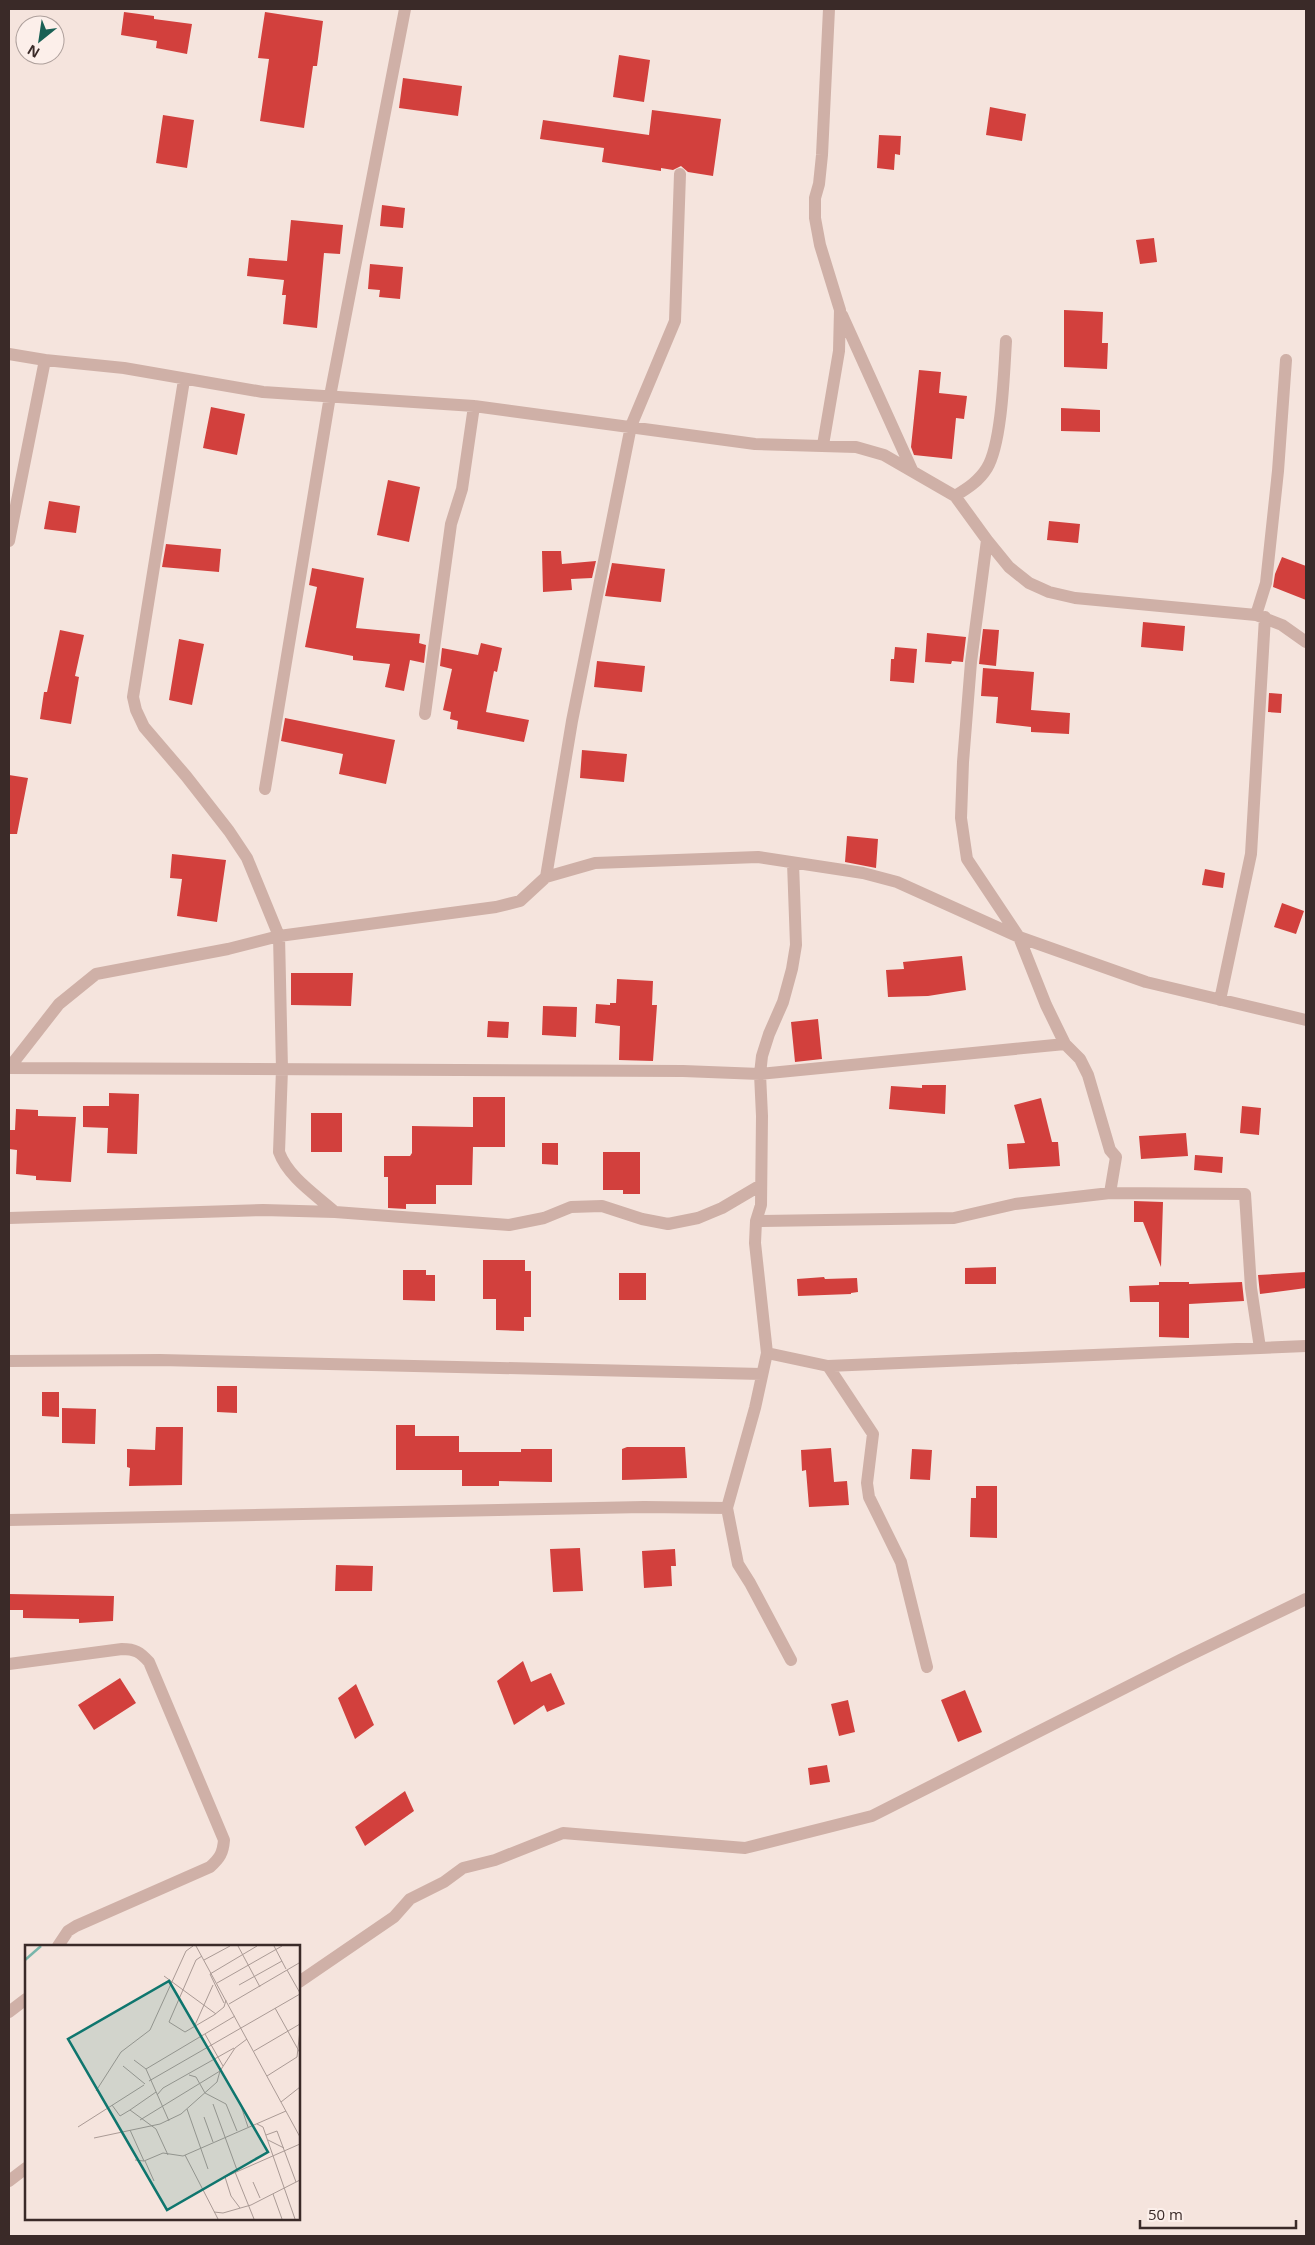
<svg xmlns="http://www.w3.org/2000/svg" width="1315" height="2245" font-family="'Open Sans',sans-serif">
<rect width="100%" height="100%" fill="#f5e4dd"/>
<path fill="#d2403d" d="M 124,12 L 154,16 L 154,19 L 192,24 L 187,54 L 156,48 L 157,41 L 121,35 Z
M 265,12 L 323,21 L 317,66 L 313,66 L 304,128 L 260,121 L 269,59 L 258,58 Z
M 619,55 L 650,60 L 644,102 L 613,97 Z
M 403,78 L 462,86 L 458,116 L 399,108 Z
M 990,107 L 1026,114 L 1022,141 L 986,135 Z
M 652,110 L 721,119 L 713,176 L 688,172 L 681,166 L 673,170 L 661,168 L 661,171 L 602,162 L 604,148 L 540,139 L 543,120 L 649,135 Z
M 163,115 L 194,120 L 187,168 L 156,163 Z
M 879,135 L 901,136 L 900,155 L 895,154 L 894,170 L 877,168 Z
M 382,205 L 405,208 L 403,228 L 380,226 Z
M 291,220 L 343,225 L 340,254 L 324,253 L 317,328 L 283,324 L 286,295 L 282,295 L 284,280 L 247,276 L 249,258 L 287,261 Z
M 1154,238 L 1157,262 L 1140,264 L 1136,240 Z
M 370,264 L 403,267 L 400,299 L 379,297 L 380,290 L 368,289 Z
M 1064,310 L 1103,312 L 1102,343 L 1108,343 L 1107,369 L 1064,367 Z
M 919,370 L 941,372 L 939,393 L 967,396 L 964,419 L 956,418 L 952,459 L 914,455 L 911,447 Z
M 211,407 L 245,414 L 237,455 L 203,448 Z
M 1061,408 L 1100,410 L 1100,432 L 1061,431 Z
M 388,480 L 420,487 L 409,542 L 377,535 Z
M 49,501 L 80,506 L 76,533 L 44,529 Z
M 1049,521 L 1080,524 L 1078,543 L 1047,540 Z
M 166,544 L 221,549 L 219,572 L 162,567 Z
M 542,551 L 561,551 L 562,564 L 596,561 L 592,578 L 571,579 L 572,590 L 543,592 Z
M 1282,557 L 1306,566 L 1306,600 L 1273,587 L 1275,574 Z
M 612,563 L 665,569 L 661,602 L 605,596 Z
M 312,568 L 364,578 L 356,628 L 420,634 L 419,643 L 426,645 L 424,663 L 410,660 L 404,691 L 385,687 L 390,664 L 353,660 L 353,656 L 305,647 L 317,587 L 309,585 Z
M 1143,622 L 1185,626 L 1183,651 L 1141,647 Z
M 983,629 L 999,630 L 996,666 L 979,664 Z
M 60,630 L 84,635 L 75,676 L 79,677 L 71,724 L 40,719 L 44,692 L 47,692 Z
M 927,633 L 966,637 L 963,662 L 952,661 L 951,664 L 925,662 Z
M 179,639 L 204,644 L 192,705 L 169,700 Z
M 481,643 L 502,648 L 497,672 L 494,671 L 486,712 L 529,720 L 524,742 L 457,729 L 458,721 L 450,719 L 451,712 L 443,710 L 452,669 L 440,666 L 442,648 L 478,655 Z
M 895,647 L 917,649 L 914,683 L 890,681 L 891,659 L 894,659 Z
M 597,661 L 645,666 L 642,692 L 594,687 Z
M 983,668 L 1034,672 L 1031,710 L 1070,713 L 1069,734 L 1031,732 L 1031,727 L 996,723 L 998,697 L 981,696 Z
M 1269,693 L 1282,694 L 1281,713 L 1268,712 Z
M 285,718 L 395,740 L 386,784 L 339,774 L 343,754 L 281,741 Z
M 582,750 L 627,754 L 624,782 L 580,778 Z
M 9,775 L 28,778 L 17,834 L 9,834 Z
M 847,836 L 878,839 L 876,868 L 845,862 Z
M 172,854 L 226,860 L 217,922 L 177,916 L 182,879 L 170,878 Z
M 1205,869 L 1225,873 L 1223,888 L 1202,885 Z
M 1282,903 L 1304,911 L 1296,934 L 1274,927 Z
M 962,956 L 966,990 L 928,996 L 888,997 L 886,970 L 904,969 L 903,962 Z
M 291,973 L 353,973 L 351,1006 L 291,1005 Z
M 617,979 L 653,981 L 652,1005 L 657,1005 L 653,1061 L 619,1060 L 620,1026 L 595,1023 L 596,1004 L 610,1005 L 610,1003 L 616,1003 Z
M 543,1006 L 577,1007 L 576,1037 L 542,1035 Z
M 818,1019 L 822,1059 L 795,1062 L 791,1022 Z
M 488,1021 L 509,1022 L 508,1038 L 487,1037 Z
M 922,1085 L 946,1085 L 945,1114 L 889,1109 L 891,1086 L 922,1088 Z
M 109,1093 L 139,1094 L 137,1154 L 107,1153 L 108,1128 L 83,1127 L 83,1106 L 109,1106 Z
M 473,1097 L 505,1097 L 505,1147 L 473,1147 L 472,1185 L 436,1185 L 436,1204 L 406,1204 L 406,1209 L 388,1208 L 388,1177 L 384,1177 L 384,1156 L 410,1156 L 412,1153 L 412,1126 L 473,1127 Z
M 1041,1098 L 1052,1142 L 1058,1142 L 1060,1166 L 1009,1169 L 1007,1144 L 1025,1143 L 1014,1105 Z
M 1242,1106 L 1261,1108 L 1259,1135 L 1240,1133 Z
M 16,1109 L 38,1110 L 38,1116 L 76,1117 L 71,1182 L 36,1180 L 36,1176 L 16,1174 L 17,1150 L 9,1149 L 9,1130 L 15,1130 Z
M 311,1113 L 342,1113 L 342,1152 L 311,1152 Z
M 1186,1133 L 1188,1156 L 1141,1159 L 1139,1136 Z
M 542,1143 L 558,1143 L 558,1165 L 542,1164 Z
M 603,1152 L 640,1152 L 640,1194 L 623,1194 L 623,1190 L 603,1190 Z
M 1195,1155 L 1223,1157 L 1222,1173 L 1194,1170 Z
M 1134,1201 L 1163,1202 L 1161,1267 L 1143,1222 L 1134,1222 Z
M 483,1260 L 525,1260 L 525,1271 L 531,1271 L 531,1317 L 524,1317 L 524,1331 L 496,1330 L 496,1299 L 483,1299 Z
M 996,1267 L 996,1284 L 965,1284 L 965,1268 Z
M 403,1270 L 426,1270 L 426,1275 L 435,1275 L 435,1301 L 403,1300 Z
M 1306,1272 L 1306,1288 L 1260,1294 L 1258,1275 Z
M 619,1273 L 646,1273 L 646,1300 L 619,1300 Z
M 824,1277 L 825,1279 L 857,1278 L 858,1292 L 851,1293 L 851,1294 L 798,1296 L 797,1279 Z
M 1159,1282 L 1189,1282 L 1189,1284 L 1242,1282 L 1244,1301 L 1189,1304 L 1189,1338 L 1159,1337 L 1159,1302 L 1130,1302 L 1129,1286 L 1159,1285 Z
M 217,1386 L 237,1386 L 237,1413 L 217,1412 Z
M 42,1392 L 59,1392 L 59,1417 L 42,1416 Z
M 62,1408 L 96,1409 L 95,1444 L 62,1443 Z
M 396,1425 L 415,1425 L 415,1436 L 459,1436 L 459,1452 L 521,1452 L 521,1449 L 552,1449 L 552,1482 L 499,1481 L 499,1486 L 462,1486 L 462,1470 L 396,1470 Z
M 156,1427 L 183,1427 L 182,1485 L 129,1486 L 130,1468 L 127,1467 L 127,1449 L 155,1450 Z
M 627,1447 L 685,1447 L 687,1478 L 622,1480 L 622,1449 Z
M 831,1448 L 834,1482 L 847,1481 L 849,1505 L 809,1507 L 806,1470 L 802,1471 L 801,1450 Z
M 912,1449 L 932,1450 L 930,1480 L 910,1479 Z
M 976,1486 L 997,1486 L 997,1538 L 970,1537 L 971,1498 L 976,1498 Z
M 580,1548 L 583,1591 L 553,1592 L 550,1549 Z
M 675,1549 L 676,1566 L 671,1566 L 672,1586 L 644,1588 L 642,1551 Z
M 336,1565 L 373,1566 L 372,1591 L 335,1591 Z
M 9,1594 L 114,1596 L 113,1621 L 79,1623 L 79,1619 L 23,1618 L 23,1610 L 9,1610 Z
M 523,1661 L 531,1682 L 551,1673 L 565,1704 L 547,1712 L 544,1705 L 514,1725 L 497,1681 Z
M 120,1678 L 136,1703 L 94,1730 L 78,1705 Z
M 356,1684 L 374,1725 L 355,1739 L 338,1698 Z
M 965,1690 L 982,1732 L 958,1742 L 941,1700 Z
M 848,1700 L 855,1732 L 839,1736 L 831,1704 Z
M 827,1765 L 830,1782 L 810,1785 L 808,1768 Z
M 405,1791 L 414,1811 L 365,1846 L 355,1827 Z"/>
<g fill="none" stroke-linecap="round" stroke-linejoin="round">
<path stroke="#cfb0a7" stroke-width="12" d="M 842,315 L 912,470
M 9,354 L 45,360 L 124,368 L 263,392 L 474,406 L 755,444 L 856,447 L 884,455 L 955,496 L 987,540 L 1009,567 L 1029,583 L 1049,592 L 1075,598 L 1256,615 L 1282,625 L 1306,642
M 184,380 L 133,697 L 136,710 L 144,727 L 186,776 L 229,831 L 247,858 L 279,936 L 282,1069 L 279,1152 C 288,1177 316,1195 335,1212
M 823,445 L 839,351 L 840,310 L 820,245 L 815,218 L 815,198 L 819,184 L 822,155 L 829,9
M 955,496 C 968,488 979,481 987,468 C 1002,443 1004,372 1006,341
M 987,540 L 971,662 L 963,762 L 961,818 L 967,859 L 1019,937 L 1046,1005 L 1065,1044 L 1080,1059 L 1088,1075 L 1110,1150 L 1116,1157 L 1110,1193 L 1245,1194 L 1251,1288 L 1260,1348
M 9,541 L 45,360
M 1256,615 L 1266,583 L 1278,471 L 1286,360
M 425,714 L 451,524 L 462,489 L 474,406
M 265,789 L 330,396 L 405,9
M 546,877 L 572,721 L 631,426 L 675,321 L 680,174
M 1220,1000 L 1251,854 L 1265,617
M 9,1068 L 59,1004 L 96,974 L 228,949 L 279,936 L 496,907 L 520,901 L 546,877 L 595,863 L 758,857 L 863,873 L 897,882 L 1019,937 L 1146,982 L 1306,1020
M 9,1068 L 683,1071 L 760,1074 L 1065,1044
M 9,1218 L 263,1210 L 335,1212 L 509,1225 L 544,1218 L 571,1207 L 602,1206 L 642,1219 L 668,1224 L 698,1218 L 722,1208 L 761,1185
M 756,1221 L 954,1218 L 1015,1204 L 1110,1193
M 767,1353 L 828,1366 L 873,1434 L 867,1483 L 869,1497 L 901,1562 L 927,1667
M 9,1361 L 160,1360 L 762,1374
M 828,1366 L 1306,1346
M 9,1520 L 644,1507 L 727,1508
M 791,1660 L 750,1583 L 738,1564 L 727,1508 L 755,1408 L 767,1353 L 755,1243 L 756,1221 L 761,1205 L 762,1116 L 760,1074 L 762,1056 L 769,1034 L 783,1002 L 792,969 L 796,945 L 793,863
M 9,1664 L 122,1649 C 135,1649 140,1652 149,1662 L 224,1840 C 223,1853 220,1858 210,1867 L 76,1926 L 68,1931 L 58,1946
M 299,1982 L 394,1917 L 410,1899 L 444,1882 L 463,1868 L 495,1860 L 563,1833 L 745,1848 L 872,1816 L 1182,1659 L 1306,1599
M 9,2012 L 26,1999
M 9,2181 L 26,2168"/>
</g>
<g transform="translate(25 1945)">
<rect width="275" height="275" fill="#f5e4dd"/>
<path fill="none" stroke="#78b5aa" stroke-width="2.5" d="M 0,15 L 16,1"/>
<path fill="none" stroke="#aa9a95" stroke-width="1" d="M 171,1 L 275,192M 213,1 L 235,42M 249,1 L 261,24M 177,11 L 171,15 L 144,77 L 160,87 L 189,70 L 199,62 L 201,55M 179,15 L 205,1M 262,25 L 275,48M 139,31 L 191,69M 192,38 L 257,1M 214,40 L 257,16M 199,58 L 185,29 L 232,1M 204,59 L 274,18M 250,63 L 275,108M 170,80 L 188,40M 180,89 L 198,121M 229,106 L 275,79M 109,115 L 121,124 L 144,176M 98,121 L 120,139M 121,124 L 210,71M 164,130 L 171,132 L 180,148 L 201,159 L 212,186M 242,131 L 272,112 L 275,85M 124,136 L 275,49M 71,146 L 96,107 L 125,85 L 161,6 L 168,1M 132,150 L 138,143 L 209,103M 256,157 L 275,142M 188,159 L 212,225M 87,160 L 95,171 L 105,165 L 131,184 L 143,210M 216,161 L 223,182M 162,164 L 183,224M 105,165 L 131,147M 179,172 L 188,197M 115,175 L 195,126M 232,179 L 238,182 L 270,274M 53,182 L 119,140M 105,185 L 119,216M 241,190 L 252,186 L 271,237M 69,193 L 135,179 L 156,169 L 192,137 L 195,126 L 210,103 L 222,94M 243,195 L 259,203M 160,210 L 193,274M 110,215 L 119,216 L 138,208 L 158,211 L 261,166M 120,216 L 129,236M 210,227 L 229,274M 228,237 L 235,253M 248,249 L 257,274M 215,263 L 206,251 L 200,232 L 275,199M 189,267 L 198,268 L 226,260 L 275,235"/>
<path fill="#0f766e" fill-opacity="0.15" stroke="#0f766e" stroke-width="2.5" d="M 144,36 L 243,207 L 142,265 L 43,94 Z"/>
<rect width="275" height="275" fill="none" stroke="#3a2a28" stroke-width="2.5"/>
</g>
<rect width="1315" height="2245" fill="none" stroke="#3a2a28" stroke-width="20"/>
<g transform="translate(40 40) rotate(210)"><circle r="24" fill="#fcefea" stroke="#aea09c"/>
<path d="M0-4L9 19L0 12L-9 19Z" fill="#196055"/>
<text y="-8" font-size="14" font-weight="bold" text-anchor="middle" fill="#3a2a28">N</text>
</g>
<path d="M1140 2220v8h156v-8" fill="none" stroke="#3a2a28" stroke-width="2.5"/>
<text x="1148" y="2220" font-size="15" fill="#3a2a28" stroke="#fcefea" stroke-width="4" paint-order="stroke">50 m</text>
</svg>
